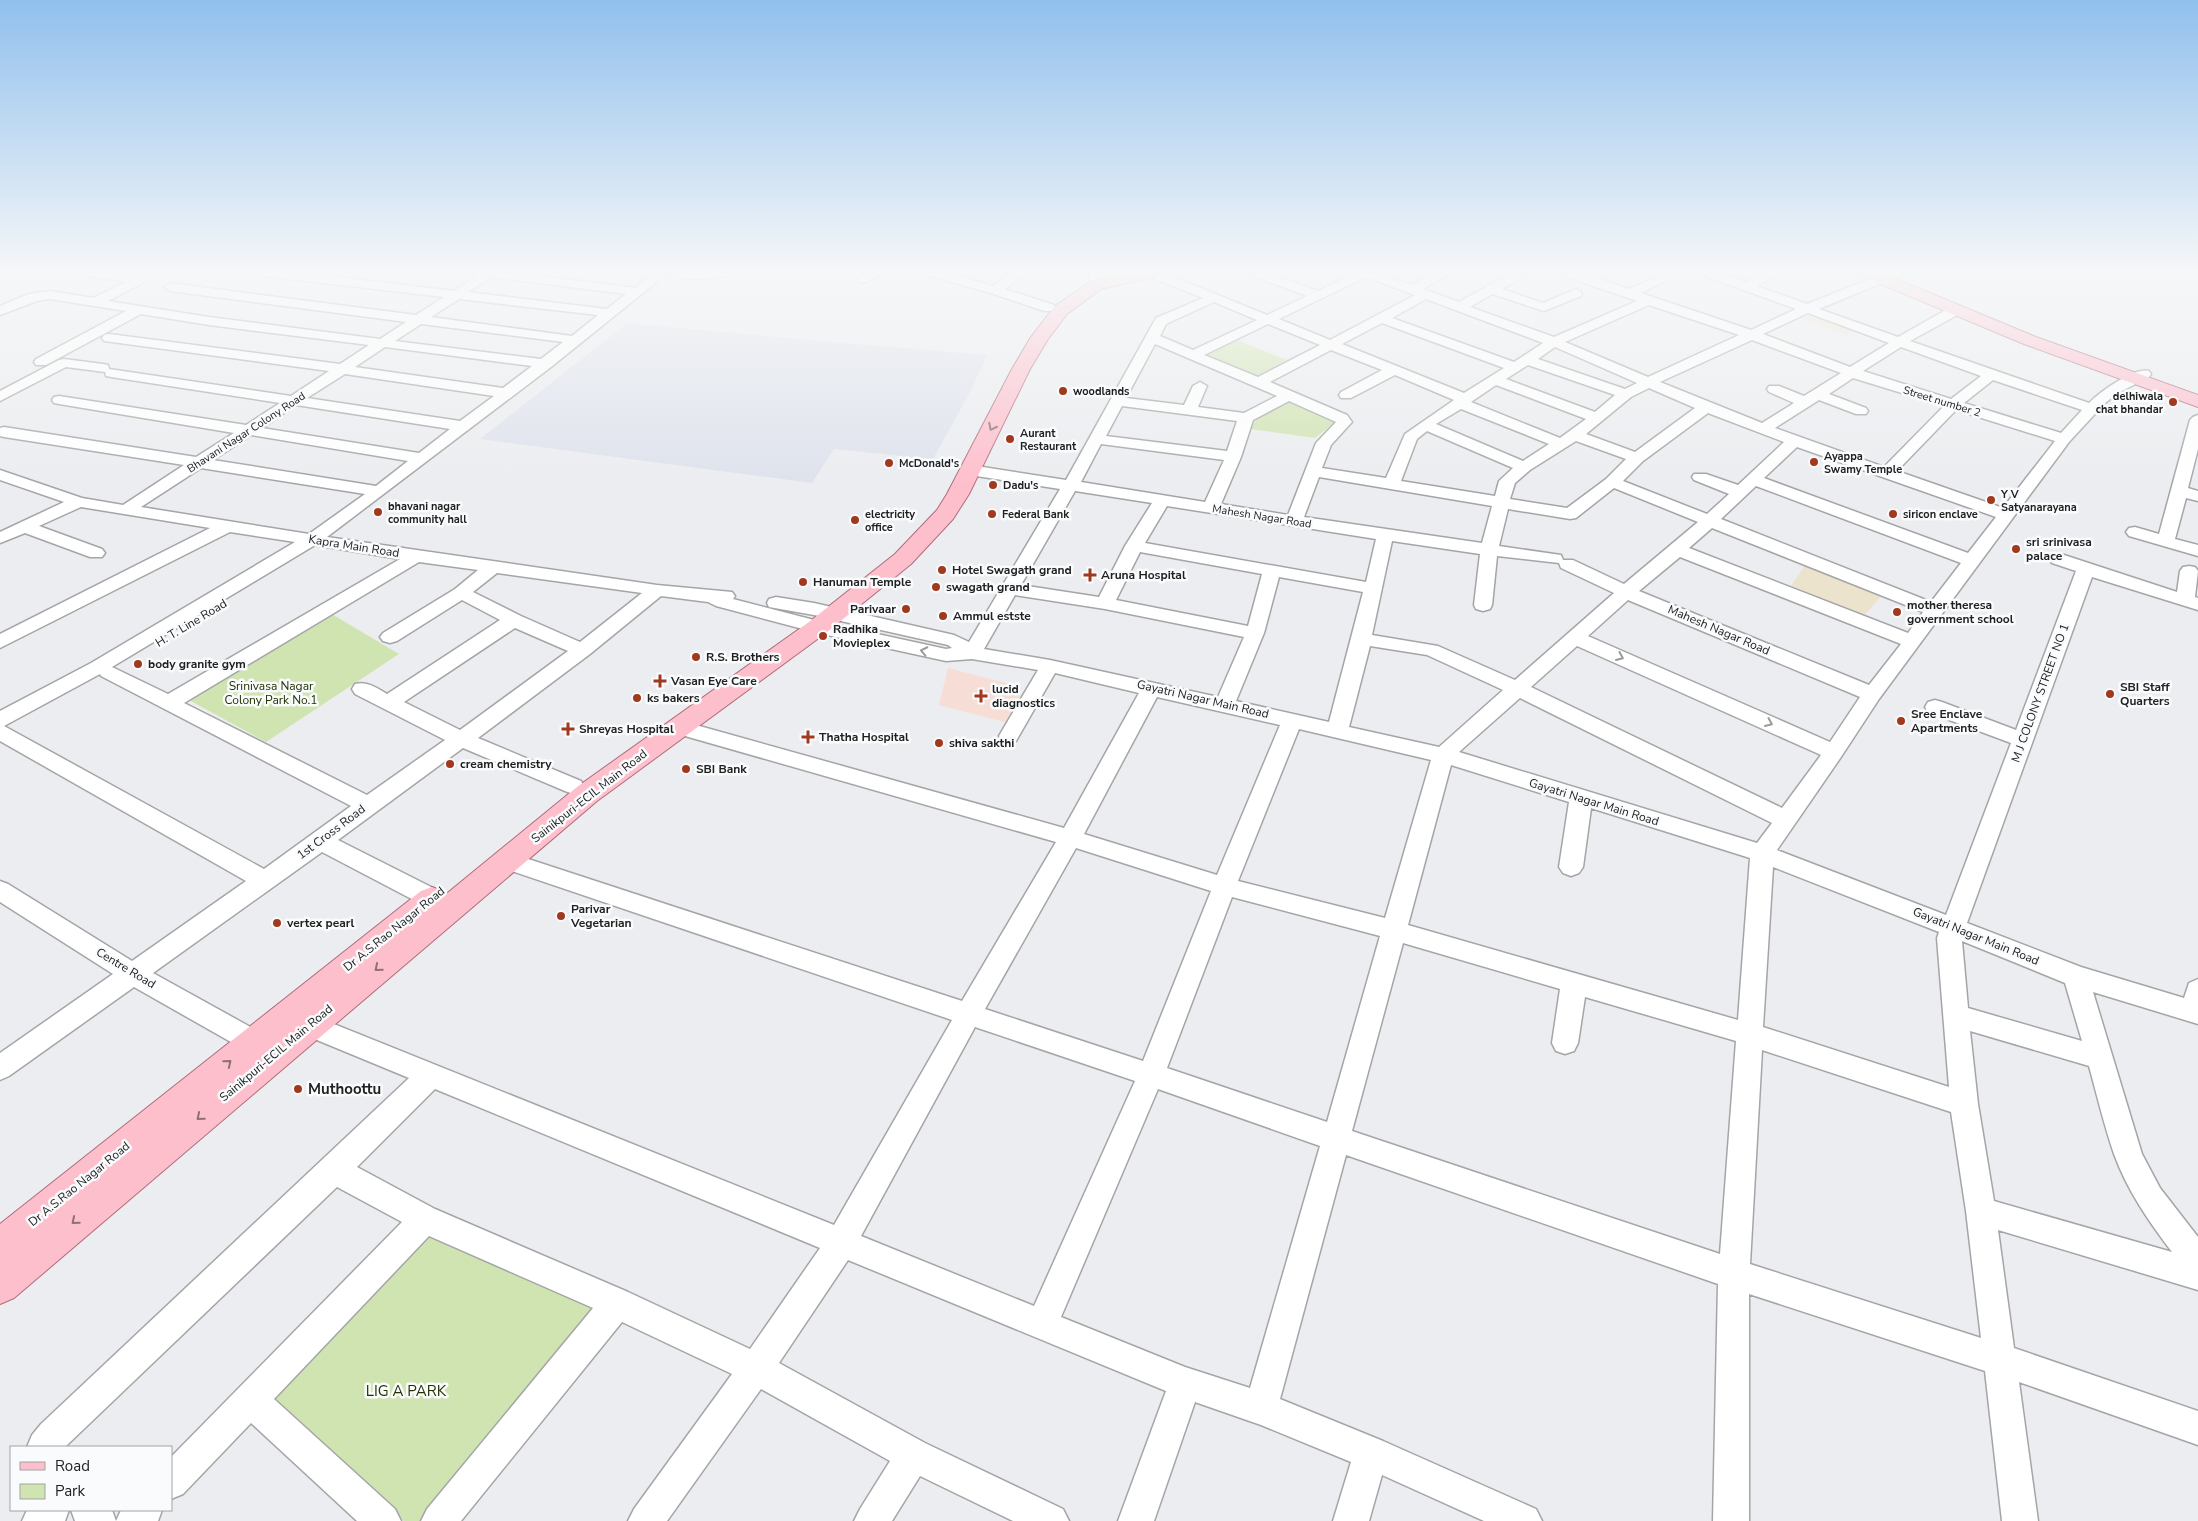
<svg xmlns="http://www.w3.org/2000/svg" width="2198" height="1521" font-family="'Nunito Sans',sans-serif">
<rect width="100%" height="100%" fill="#ecedf0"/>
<path fill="#dee2ec" d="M 627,323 L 843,343 L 987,355 L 970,392 L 933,459 L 834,449 L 812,483 L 480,439 Z"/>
<path fill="#ece3cd" d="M 1811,314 L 1855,330 L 1846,335 L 1802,319 Z
M 1806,564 L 1883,594 L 1865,615 L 1791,586 Z"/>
<path fill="#f6ddd5" d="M 948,668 L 1021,687 L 1016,725 L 939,705 Z"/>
<path fill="#d0e4b1" d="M 1234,339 L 1287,360 L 1258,375 L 1205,354 Z
M 1290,399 L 1338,420 L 1315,438 L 1250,429 L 1256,420 Z
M 330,613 L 399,654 L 266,742 L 187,699 Z
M 424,1232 L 599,1307 L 427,1521 L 404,1521 L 264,1397 Z"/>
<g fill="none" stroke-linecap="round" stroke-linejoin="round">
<defs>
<path id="minor" d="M 83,272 L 112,272 L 138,277 L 148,272 L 164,272 L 108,301 L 209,317 L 380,339 L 406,322 L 170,291 L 164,287 L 170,283 L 416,315 L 444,297 L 263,276 L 257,272 L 297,272 L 454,291 L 477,276 L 471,272 L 509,272 L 635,288 L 655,272 L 669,272 L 551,367 L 327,537 L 657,585 L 732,592 L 735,596 L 733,599 L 818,621 L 946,649 L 952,648 L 948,645 L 814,615 L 769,607 L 767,603 L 769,599 L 776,597 L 814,603 L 954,635 L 969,642 L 1060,489 L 970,475 L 964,473 L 962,470 L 964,467 L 970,465 L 1066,480 L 1156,318 L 1203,298 L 1148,276 L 1146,272 L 1161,272 L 1267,315 L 1307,296 L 1250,275 L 1248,272 L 1266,272 L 1318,291 L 1357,272 L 1376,272 L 1412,285 L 1436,272 L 1452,272 L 1423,289 L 1459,302 L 1513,272 L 1529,272 L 1502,289 L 1543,303 L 1576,289 L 1582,293 L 1581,296 L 1544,311 L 1492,294 L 1470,307 L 1554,337 L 1637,301 L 1561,275 L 1559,272 L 1578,272 L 1629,289 L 1667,272 L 1684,272 L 1641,293 L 1751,330 L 1796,309 L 1702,275 L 1700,272 L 1718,272 L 1746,282 L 1767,272 L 1783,272 L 1757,286 L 1807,304 L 1880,275 L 1884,276 L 1886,279 L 1884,282 L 1819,309 L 1898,337 L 1951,307 L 1961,307 L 1963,310 L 1961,313 L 1910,341 L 2089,403 C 2100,392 2134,367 2149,371 L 2151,374 L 2149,377 L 2118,393 L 2105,403 L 2069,442 L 1879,699 L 1841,757 L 1777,850 L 1946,915 L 2011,743 L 1928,712 L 1925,707 L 1928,702 L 1935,700 L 1942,702 L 2016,730 L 2076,571 L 2052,563 L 2049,559 L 2052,555 L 2058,554 L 2064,555 L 2177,592 L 2180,571 L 2183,567 L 2189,566 L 2195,567 L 2198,571 L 2195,597 L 2198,598 L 2198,610 L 2092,577 L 1967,923 L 2081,967 L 2184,998 L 2189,983 L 2198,979 L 2198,1024 L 2093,992 L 2142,1154 L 2160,1188 L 2198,1237 L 2198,1290 L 1998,1230 L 2014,1348 L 2198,1411 L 2198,1445 L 2019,1382 L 2038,1521 L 2002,1521 L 1985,1371 L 1749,1294 L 1749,1521 L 1713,1521 L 1718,1284 L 1346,1155 L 1280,1399 L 1383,1441 L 1536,1509 L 1542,1521 L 1484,1521 L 1382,1475 L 1369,1521 L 1333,1521 L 1351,1462 L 1261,1425 L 1195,1402 L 1154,1521 L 1118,1521 L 1166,1391 L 848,1260 L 779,1363 L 925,1443 L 1063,1509 L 1069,1521 L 1013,1521 L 920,1476 L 892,1521 L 854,1521 L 860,1509 L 890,1461 L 761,1389 L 667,1521 L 628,1521 L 634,1509 L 732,1374 L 622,1322 L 461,1521 L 421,1521 L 427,1509 L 593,1308 L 429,1236 L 274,1399 L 395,1509 L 401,1521 L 357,1521 L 251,1423 L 183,1494 L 171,1499 L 171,1457 L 402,1222 L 337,1187 L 65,1447 L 27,1447 L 32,1435 L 41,1424 L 409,1078 L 300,1033 L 296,1025 L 300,1017 L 309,1014 L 834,1225 L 952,1020 L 500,867 L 496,861 L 500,855 L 508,852 L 516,855 L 962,1001 L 1056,842 L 671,732 L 668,727 L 671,722 L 678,720 L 1064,828 L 1139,693 L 1055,673 L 1016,741 L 1009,743 L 1002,741 L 999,736 L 1038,670 L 972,659 L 946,661 L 818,633 L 716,606 L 708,602 L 661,596 L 590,654 L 478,738 L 581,781 L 584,786 L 581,791 L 573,794 L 565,791 L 463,748 L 338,840 L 441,892 L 445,899 L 441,906 L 433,908 L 425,906 L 322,852 L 153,973 L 263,1034 L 267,1042 L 263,1050 L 254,1053 L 245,1050 L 134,987 L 9,1076 L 0,1080 L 0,1053 L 113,974 L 0,902 L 0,881 L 8,884 L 132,961 L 246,881 L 0,741 L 0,711 L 91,663 L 295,542 L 230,532 L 0,648 L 0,634 L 210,528 L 81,507 L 39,526 L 102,549 L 105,553 L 102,557 L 90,557 L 25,533 L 0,543 L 0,532 L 64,502 L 0,480 L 0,470 L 82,498 L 123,505 L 184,465 L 4,437 L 0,436 L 0,428 L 4,427 L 196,457 L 234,433 L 59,404 L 54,403 L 52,400 L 54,397 L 59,396 L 246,425 L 280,403 L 111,377 L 106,376 L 105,372 L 66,367 L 0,401 L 0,391 L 59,360 L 64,359 L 103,364 L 108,365 L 109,369 L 291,396 L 329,371 L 104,341 L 102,338 L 104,335 L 109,334 L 340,364 L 369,345 L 209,325 L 141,314 L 46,365 L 36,365 L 34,362 L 36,359 L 126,311 L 50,299 L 37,301 L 0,315 L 0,306 L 29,294 L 50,291 L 93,298 L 126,282 L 89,276 ZM 491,277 L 626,294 L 607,309 L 468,292 ZM 1366,277 L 1415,295 L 1330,340 L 1279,319 ZM 459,299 L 598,315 L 572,336 L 431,317 ZM 1426,299 L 1543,343 L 1514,362 L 1392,318 ZM 1214,302 L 1257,320 L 1193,350 L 1160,336 L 1166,324 ZM 1649,305 L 1739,335 L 1648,377 L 1565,342 ZM 1808,313 L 1889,343 L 1850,367 L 1763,334 ZM 1382,323 L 1504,368 L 1464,393 L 1342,344 ZM 421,324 L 563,342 L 541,359 L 395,341 ZM 1268,324 L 1320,345 L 1258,377 L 1204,355 ZM 1752,340 L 1841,373 L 1804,396 L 1779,386 L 1769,386 L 1767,389 L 1769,392 L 1794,403 L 1762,423 L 1660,382 ZM 1155,344 L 1277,396 L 1244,413 L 1198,407 L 1207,386 L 1200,382 L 1193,386 L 1184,405 L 1126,398 ZM 385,347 L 532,366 L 503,388 L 355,367 ZM 1555,347 L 1637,383 L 1625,389 L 1538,359 ZM 1901,347 L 1981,376 L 1951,399 L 1863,371 ZM 1331,350 L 1382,370 L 1341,392 L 1339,395 L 1341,398 L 1351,398 L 1395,375 L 1454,400 L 1405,434 L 1386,478 L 1322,468 L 1331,445 L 1352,422 L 1347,415 L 1270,382 ZM 1528,365 L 1615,395 L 1595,412 L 1506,379 ZM 345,374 L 494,396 L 460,421 L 307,398 ZM 1853,378 L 1944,406 L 1884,467 L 1775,428 L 1819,400 L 1856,414 L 1866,414 L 1868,411 L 1866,408 L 1829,394 ZM 1993,380 L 2082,410 L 2061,433 L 1964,403 ZM 1496,385 L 1586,419 L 1560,438 L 1471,402 ZM 1649,388 L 1695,408 L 1635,452 L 1586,434 L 1631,397 ZM 1289,401 L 1336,422 L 1316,443 L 1288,515 L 1221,504 L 1241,457 L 1253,420 ZM 296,405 L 450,429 L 419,453 L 262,428 ZM 1122,406 L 1237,421 L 1227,451 L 1106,436 ZM 1461,409 L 1549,444 L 1523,461 L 1436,424 ZM 1956,410 L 2055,441 L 2003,508 L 1897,471 ZM 1708,413 L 1784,442 L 1738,485 L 1706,474 L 1694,474 L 1692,477 L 1694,480 L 1729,494 L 1707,514 L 1623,481 L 1643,461 ZM 1427,431 L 1513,468 L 1499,481 L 1495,496 L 1401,481 L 1417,439 ZM 251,435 L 408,461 L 376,486 L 213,460 ZM 1576,441 L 1626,459 L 1606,479 L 1567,508 L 1510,499 L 1515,483 L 1530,470 ZM 1101,444 L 1224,460 L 1205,502 L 1081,482 ZM 1797,447 L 1996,517 L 1968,553 L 1764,478 ZM 201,468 L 365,494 L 309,534 L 141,507 ZM 1319,477 L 1492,506 L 1482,543 L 1304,517 ZM 1756,486 L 1961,563 L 1931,602 L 1721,519 ZM 1614,488 L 1698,522 L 1624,584 L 1573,560 L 1563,560 L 1561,555 L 1499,546 L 1508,509 L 1570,519 L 1576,518 ZM 1075,491 L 1152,503 L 1125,546 L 1099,597 L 1021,585 ZM 1167,506 L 1376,539 L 1366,582 L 1145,543 ZM 1712,528 L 1923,612 L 1908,633 L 1689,548 ZM 1392,541 L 1480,554 L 1474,605 L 1476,609 L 1483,611 L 1490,609 L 1492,605 L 1497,556 L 1559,563 L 1561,568 L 1614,593 L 1515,680 L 1438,646 L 1372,635 ZM 315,545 L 400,559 L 168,694 L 112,667 ZM 1140,552 L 1262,574 L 1248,626 L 1116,600 ZM 1680,557 L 1901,644 L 1869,685 L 1639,591 ZM 419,562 L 478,570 L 455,589 L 383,633 L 380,637 L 383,641 L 390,643 L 397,641 L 462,600 L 500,620 L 387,694 C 377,688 367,681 355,684 L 352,689 L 355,694 L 445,740 L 367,795 L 184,703 ZM 497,573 L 642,593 L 580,642 L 521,616 L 473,592 ZM 1279,577 L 1363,592 L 1329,722 L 1236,701 L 1264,633 ZM 1015,595 L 1105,609 L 1244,637 L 1218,697 L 1050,660 L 984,649 ZM 1628,600 L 1860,697 L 1830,742 L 1588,636 ZM 515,628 L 568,651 L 460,730 L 404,702 ZM 1370,646 L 1427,655 L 1503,690 L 1439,747 L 1349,727 ZM 1577,646 L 1821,755 L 1782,808 L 1531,687 ZM 100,674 L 101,676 L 351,806 L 264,869 L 4,726 ZM 1157,697 L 1280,725 L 1217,875 L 1084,834 ZM 1520,698 L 1772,823 L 1757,843 L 1459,752 ZM 1299,729 L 1431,760 L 1385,918 L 1238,881 ZM 1451,765 L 1569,802 L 1559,867 L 1563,873 L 1571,876 L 1579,873 L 1583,867 L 1591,808 L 1750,858 L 1738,1020 L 1408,925 ZM 1076,848 L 1211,891 L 1143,1061 L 985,1009 ZM 1773,867 L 1939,932 L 1937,938 L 1949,1087 L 1763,1027 ZM 1232,897 L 1380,936 L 1327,1122 L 1167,1068 ZM 1962,941 L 2065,983 L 2082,1041 L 1968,1008 ZM 1403,943 L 1560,989 L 1552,1043 L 1556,1051 L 1565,1054 L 1574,1051 L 1578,1043 L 1585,997 L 1736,1041 L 1720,1254 L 1352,1131 ZM 975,1027 L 1135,1081 L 1034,1306 L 861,1236 ZM 1970,1031 L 2089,1066 C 2097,1095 2104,1125 2114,1154 C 2127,1190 2149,1222 2172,1252 L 1994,1201 L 1978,1104 ZM 1762,1050 L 1951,1112 L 1966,1211 L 1981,1338 L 1750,1264 ZM 435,1089 L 820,1248 L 750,1349 L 628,1292 L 435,1209 L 357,1167 ZM 1158,1089 L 1320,1146 L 1250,1388 L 1185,1367 L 1061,1317 Z
M 670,272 L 733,272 L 731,275 C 717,278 682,283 670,272 Z
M 867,272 L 883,272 L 867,282 L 859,282 L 857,279 Z
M 924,272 L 945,272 L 993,286 L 1012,272 L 1027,272 L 1005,289 L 1054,305 L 1056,308 L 1054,311 L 1044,311 L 991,293 L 926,275 Z
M 1089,272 L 1101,272 L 1100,277 L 1094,281 L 1090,280 Z
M 2198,415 L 2198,449 L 2188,488 L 2198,491 L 2198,501 L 2186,498 L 2175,539 L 2198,545 L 2198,556 L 2129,536 L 2126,532 L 2129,528 L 2135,527 L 2159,534 L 2190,420 L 2193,417 Z
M 27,1510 L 69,1510 L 65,1521 L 22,1521 Z
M 71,1510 L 112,1510 L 116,1521 L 121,1510 L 162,1510 L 158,1521 L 75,1521 Z"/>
<path id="major" d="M 1133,272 L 1165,272 L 1163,275 L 1101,289 L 1067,314 L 1048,339 L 1030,369 L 969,494 L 953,519 L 911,564 L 827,632 L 597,801 L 14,1298 L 0,1304 L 0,1224 L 421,891 L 432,887 L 443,891 L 445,895 L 577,787 L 809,622 L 895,554 L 937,510 L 947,494 L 1012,369 L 1031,337 L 1055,306 L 1090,282 Z
M 1857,272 L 1879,272 L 2036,337 L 2198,395 L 2198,407 L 2024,344 L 1859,275 Z"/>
</defs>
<use href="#minor" stroke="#a4a5a7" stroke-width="3"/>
<use href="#major" stroke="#b06c7a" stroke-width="2"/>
<use href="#minor" fill="#fff" fill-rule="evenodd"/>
<use href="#major" fill="#febfcc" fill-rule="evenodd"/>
</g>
<defs><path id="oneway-chevron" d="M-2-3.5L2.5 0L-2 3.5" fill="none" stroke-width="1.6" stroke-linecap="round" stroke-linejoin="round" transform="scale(1.25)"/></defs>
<g stroke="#907077">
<use href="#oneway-chevron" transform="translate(992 427) rotate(117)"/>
<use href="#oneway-chevron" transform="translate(378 968) rotate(140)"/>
<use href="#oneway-chevron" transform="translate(228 1063) rotate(-39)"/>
<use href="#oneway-chevron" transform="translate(200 1117) rotate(140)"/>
<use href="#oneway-chevron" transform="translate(75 1221) rotate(140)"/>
</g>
<g stroke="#9b9b9c">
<use href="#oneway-chevron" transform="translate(924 651) rotate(-168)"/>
<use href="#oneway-chevron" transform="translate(1620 657) rotate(24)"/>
<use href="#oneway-chevron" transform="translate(1769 723) rotate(24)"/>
</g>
<linearGradient id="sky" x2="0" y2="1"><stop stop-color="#91c0ed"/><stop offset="0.56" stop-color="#f6f7f8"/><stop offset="1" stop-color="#f6f7f8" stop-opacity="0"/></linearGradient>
<rect width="2198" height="485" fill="url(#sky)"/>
<g fill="#a1391e" stroke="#f9fbfd" stroke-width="2">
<circle cx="1063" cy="391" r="5"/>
<circle cx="2173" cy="402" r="5"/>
<circle cx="1010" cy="439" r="5"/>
<circle cx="1814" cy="462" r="5"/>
<circle cx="889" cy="463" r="5"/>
<circle cx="993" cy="485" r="5"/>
<circle cx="1991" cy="500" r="5"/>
<circle cx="378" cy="512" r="5"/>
<circle cx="992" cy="514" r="5"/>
<circle cx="1893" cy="514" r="5"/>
<circle cx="855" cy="520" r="5"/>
<circle cx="2016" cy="549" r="5"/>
<circle cx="942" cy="570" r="5"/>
<path d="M1087.5 567.5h5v5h5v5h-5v5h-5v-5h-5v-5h5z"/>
<circle cx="803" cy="582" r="5"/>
<circle cx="936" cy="587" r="5"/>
<circle cx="906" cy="609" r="5"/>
<circle cx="1897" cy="612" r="5"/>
<circle cx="943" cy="616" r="5"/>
<circle cx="823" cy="636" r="5"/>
<circle cx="696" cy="657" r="5"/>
<circle cx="138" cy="664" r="5"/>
<path d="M657.5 673.5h5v5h5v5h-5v5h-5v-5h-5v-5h5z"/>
<circle cx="2110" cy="694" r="5"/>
<path d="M978.5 688.5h5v5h5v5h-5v5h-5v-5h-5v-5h5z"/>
<circle cx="637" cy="698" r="5"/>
<circle cx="1901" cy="721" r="5"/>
<path d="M565.5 721.5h5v5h5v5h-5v5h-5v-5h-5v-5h5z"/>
<path d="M805.5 729.5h5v5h5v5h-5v5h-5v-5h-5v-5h5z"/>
<circle cx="939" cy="743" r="5"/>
<circle cx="450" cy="764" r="5"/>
<circle cx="686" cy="769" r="5"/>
<circle cx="561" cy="916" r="5"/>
<circle cx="277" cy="923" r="5"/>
<circle cx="298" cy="1089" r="5"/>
</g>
<g text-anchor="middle" stroke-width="5" stroke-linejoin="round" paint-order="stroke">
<g font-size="11" font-weight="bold" fill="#212122" stroke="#f9fbfd" text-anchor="start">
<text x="1073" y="395">woodlands</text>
<text x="2163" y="400" text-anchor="end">delhiwala<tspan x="2163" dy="13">chat bhandar</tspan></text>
<text x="1020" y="437">Aurant<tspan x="1020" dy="13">Restaurant</tspan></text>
<text x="1824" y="460">Ayappa<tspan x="1824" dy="13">Swamy Temple</tspan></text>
<text x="899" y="467">McDonald's</text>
<text x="1003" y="489">Dadu's</text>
<text x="2001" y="498">Y V<tspan x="2001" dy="13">Satyanarayana</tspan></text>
<text x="388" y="510">bhavani nagar<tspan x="388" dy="13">community hall</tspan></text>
<text x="865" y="518">electricity<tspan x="865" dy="13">office</tspan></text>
<text x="1002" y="518">Federal Bank</text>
<text x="1903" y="518">siricon enclave</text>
</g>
<g font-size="11" fill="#212122" stroke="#f9fbfd">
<text transform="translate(1942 401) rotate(17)" y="4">Street number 2</text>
<text transform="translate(246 432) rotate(-33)" y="4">Bhavani Nagar Colony Road</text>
<text transform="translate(1262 516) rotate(9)" y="4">Mahesh Nagar Road</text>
</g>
<g font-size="12" font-weight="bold" fill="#212122" stroke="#f9fbfd" text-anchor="start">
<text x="2026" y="546">sri srinivasa<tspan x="2026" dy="14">palace</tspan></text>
<text x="952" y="574">Hotel Swagath grand</text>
<text x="1101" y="579">Aruna Hospital</text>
<text x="813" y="586">Hanuman Temple</text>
<text x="946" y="591">swagath grand</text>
<text x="1907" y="609">mother theresa<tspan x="1907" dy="14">government school</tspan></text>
<text x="896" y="613" text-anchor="end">Parivaar</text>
<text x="953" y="620">Ammul estste</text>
<text x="833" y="633">Radhika<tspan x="833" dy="14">Movieplex</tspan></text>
<text x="706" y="661">R.S. Brothers</text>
<text x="148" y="668">body granite gym</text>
<text x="671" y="685">Vasan Eye Care</text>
<text x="2120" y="691">SBI Staff<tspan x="2120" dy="14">Quarters</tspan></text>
<text x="992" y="693">lucid<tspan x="992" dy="14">diagnostics</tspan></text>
<text x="647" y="702">ks bakers</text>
<text x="1911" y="718">Sree Enclave<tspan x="1911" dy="14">Apartments</tspan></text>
<text x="579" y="733">Shreyas Hospital</text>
<text x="819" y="741">Thatha Hospital</text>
<text x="949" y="747">shiva sakthi</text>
<text x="460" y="768">cream chemistry</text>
<text x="696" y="773">SBI Bank</text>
<text x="571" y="913">Parivar<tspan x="571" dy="14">Vegetarian</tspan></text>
<text x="287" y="927">vertex pearl</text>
</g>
<g font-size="12" fill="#212122" stroke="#f9fbfd">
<text transform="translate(354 546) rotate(9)" y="4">Kapra Main Road</text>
<text transform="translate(191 623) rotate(-31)" y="4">H. T. Line Road</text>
<text transform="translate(1719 630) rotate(23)" y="4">Mahesh Nagar Road</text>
<text transform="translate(2040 693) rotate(-70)" y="4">M J COLONY STREET NO 1</text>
<text transform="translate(1203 699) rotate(13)" y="4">Gayatri Nagar Main Road</text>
<text transform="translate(589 796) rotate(-38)" y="4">Sainikpuri-ECIL Main Road</text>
<text transform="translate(1594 802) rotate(17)" y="4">Gayatri Nagar Main Road</text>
<text transform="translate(331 832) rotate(-37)" y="4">1st Cross Road</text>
<text transform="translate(394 929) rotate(-39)" y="4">Dr A.S.Rao Nagar Road</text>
<text transform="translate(1976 936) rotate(22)" y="4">Gayatri Nagar Main Road</text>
<text transform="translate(126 968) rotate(31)" y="4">Centre Road</text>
<text transform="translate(276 1053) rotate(-40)" y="4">Sainikpuri-ECIL Main Road</text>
<text transform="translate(79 1184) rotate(-39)" y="4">Dr A.S.Rao Nagar Road</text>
</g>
<g font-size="12" fill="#233200" stroke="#f9fbfd">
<text x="271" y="690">Srinivasa Nagar<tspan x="271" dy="14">Colony Park No.1</tspan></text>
</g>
<g font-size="15" font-weight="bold" fill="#212122" stroke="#f9fbfd" text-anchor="start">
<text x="308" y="1094">Muthoottu</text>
</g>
<g font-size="15" fill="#233200" stroke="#f9fbfd">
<text x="406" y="1396">LIG A PARK</text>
</g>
</g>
<rect x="10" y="1446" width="162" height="65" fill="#f9fbfd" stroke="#a3a4a5"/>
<rect x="20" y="1462" width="25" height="8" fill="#febfcc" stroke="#a3a4a5"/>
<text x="55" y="1471" font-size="15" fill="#212122">Road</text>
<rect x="20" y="1484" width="25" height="15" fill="#d0e4b1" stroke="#a3a4a5"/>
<text x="55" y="1496" font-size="15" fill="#212122">Park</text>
</svg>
